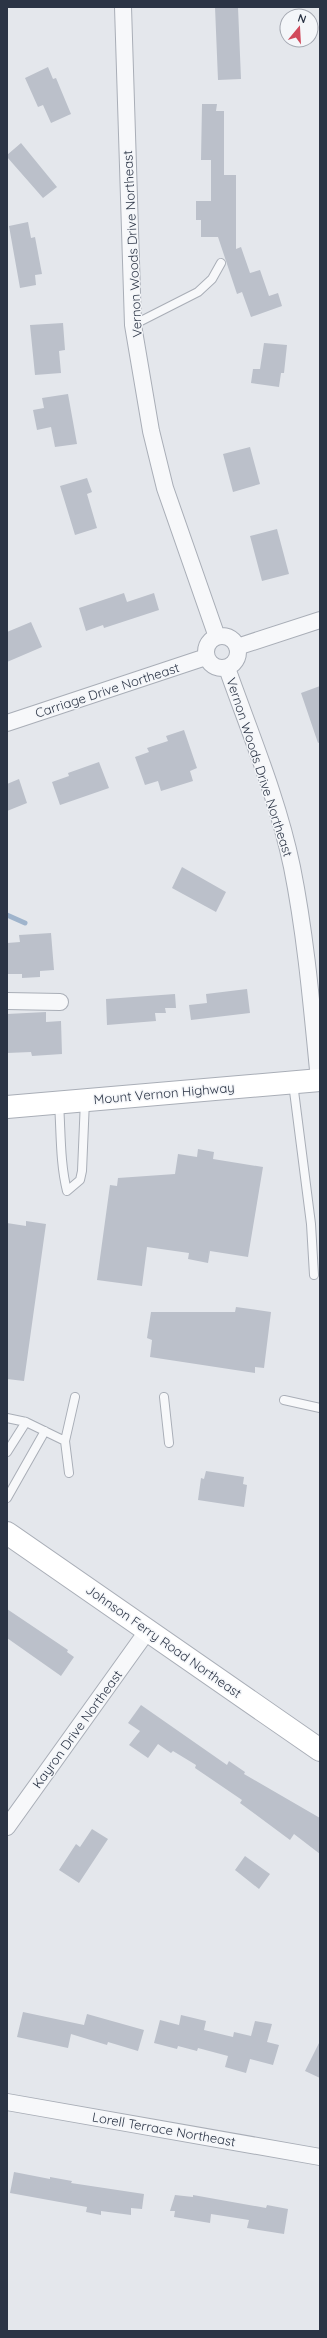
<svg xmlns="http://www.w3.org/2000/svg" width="327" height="2338" font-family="Quicksand,sans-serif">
<rect width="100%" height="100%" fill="#e4e7ec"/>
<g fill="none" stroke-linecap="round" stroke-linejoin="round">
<path stroke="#9fb4cc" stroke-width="5" d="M 7,915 L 25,923"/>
</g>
<path fill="#bbc0ca" d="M 215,7 L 238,7 L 241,79 L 218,80 Z
M 48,67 L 53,79 L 56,78 L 71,114 L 51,123 L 43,105 L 38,107 L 25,78 Z
M 202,104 L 217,104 L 216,111 L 224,111 L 224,175 L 236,175 L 236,249 L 241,247 L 250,273 L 260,270 L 269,296 L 278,293 L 282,306 L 251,317 L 242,292 L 237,294 L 218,237 L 201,237 L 201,220 L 196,220 L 196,201 L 211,201 L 211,160 L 201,160 Z
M 21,143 L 57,187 L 43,198 L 7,157 L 7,155 Z
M 28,222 L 31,238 L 35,237 L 42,274 L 35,275 L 36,285 L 20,288 L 9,226 Z
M 63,323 L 65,350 L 59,351 L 61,373 L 35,375 L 30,325 Z
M 264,343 L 287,345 L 284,373 L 281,373 L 279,387 L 251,383 L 253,369 L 260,369 Z
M 68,394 L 77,444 L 55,447 L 51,427 L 37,430 L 33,410 L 44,408 L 42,398 Z
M 250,447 L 260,484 L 233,492 L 223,454 Z
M 87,478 L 92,492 L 87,494 L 97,528 L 75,535 L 60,486 Z
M 277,529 L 289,574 L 262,581 L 250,536 Z
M 124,593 L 127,602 L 154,593 L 159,610 L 104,628 L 103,625 L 86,631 L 79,608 Z
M 31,622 L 42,647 L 7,662 L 7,632 Z
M 320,686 L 320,742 L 318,743 L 301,693 Z
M 184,730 L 197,768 L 190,771 L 193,781 L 161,791 L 158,781 L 145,785 L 135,757 L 149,752 L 147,748 L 168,741 L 166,736 Z
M 99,762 L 109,788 L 60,805 L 52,782 L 69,776 L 68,773 Z
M 19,779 L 27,803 L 7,811 L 7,784 Z
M 182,867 L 226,892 L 216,912 L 172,888 Z
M 51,933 L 54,970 L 40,971 L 40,977 L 22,978 L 22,974 L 7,974 L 7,943 L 20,942 L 19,935 Z
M 247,989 L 250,1013 L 191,1020 L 189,1005 L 207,1003 L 206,994 Z
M 175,994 L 176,1008 L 165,1008 L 166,1013 L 155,1013 L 156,1021 L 107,1025 L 106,999 Z
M 46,1012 L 46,1022 L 61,1021 L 62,1054 L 32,1056 L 31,1052 L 7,1053 L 7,1014 Z
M 198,1149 L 214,1152 L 213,1159 L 263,1167 L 248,1257 L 210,1251 L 208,1263 L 188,1259 L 189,1253 L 147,1247 L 142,1286 L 97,1280 L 110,1185 L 117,1186 L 118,1178 L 175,1174 L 178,1154 L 197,1157 Z
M 26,1221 L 46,1224 L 24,1381 L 7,1379 L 7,1223 L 26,1226 Z
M 236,1307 L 271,1312 L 264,1368 L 255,1367 L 255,1373 L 150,1357 L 152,1340 L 147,1338 L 151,1312 L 235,1312 Z
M 206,1471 L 244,1477 L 243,1484 L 247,1485 L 244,1507 L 198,1500 L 201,1478 L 204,1479 Z
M 7,1609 L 68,1650 L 67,1652 L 74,1657 L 61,1676 L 7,1638 Z
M 141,1705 L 227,1765 L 229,1761 L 245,1772 L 244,1774 L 320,1818 L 320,1854 L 294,1834 L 290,1840 L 240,1803 L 242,1800 L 195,1768 L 196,1765 L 173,1751 L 171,1753 L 158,1744 L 148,1758 L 129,1745 L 140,1731 L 128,1723 Z
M 92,1829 L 108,1839 L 79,1883 L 59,1870 L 76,1844 L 80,1847 Z
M 245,1856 L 270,1874 L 259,1889 L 235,1870 Z
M 23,2012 L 84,2025 L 87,2014 L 144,2030 L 138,2051 L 108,2042 L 107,2045 L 71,2034 L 68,2048 L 17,2037 Z
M 181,2015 L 206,2021 L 204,2030 L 233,2037 L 234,2032 L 251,2036 L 255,2021 L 272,2024 L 267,2042 L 279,2045 L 273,2065 L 250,2059 L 246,2073 L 225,2067 L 228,2056 L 198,2048 L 197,2051 L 178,2046 L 177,2049 L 154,2043 L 160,2020 L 179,2025 Z
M 320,2041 L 320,2078 L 305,2071 Z
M 14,2172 L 50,2179 L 50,2177 L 72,2181 L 71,2183 L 144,2194 L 142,2209 L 131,2208 L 131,2215 L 101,2211 L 101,2215 L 86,2212 L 87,2207 L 10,2193 Z
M 175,2195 L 193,2197 L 193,2195 L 266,2208 L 267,2205 L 288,2209 L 284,2234 L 247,2228 L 249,2220 L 211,2214 L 210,2223 L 174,2217 L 175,2211 L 170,2211 Z"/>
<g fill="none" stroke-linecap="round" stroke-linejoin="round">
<defs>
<path id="lane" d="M 133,325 L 198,292 L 212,279 L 221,263
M 293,1083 L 311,1224 L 314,1275
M 59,1103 C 61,1133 60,1163 67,1191 L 80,1180 L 82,1171 L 85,1100
M 164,1397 L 169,1443
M 284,1400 L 320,1408
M 7,1418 L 26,1422 L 65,1441
M 7,1452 L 26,1422
M 69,1473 L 65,1441 L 75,1397
M 7,1498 L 45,1431"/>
<path id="street" d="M 123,7 L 133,325 L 151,431 L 165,488 L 217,637
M206 652a16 16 0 1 1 32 0a16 16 0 1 1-32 0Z
M 237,647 L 320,620
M 227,668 C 250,733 278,799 292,867 C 306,937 312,1009 319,1080
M 7,723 L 206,657
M 7,1001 L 60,1002
M 7,1827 L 148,1630
M 7,2102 L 320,2157"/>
<path id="secondary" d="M 7,1107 L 320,1080
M 7,1533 L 320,1750"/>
</defs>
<use href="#lane" stroke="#a9aeb7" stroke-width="10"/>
<use href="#street" stroke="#a9aeb7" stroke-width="18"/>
<use href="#secondary" stroke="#a9aeb7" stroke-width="24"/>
<use href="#lane" stroke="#f7f8fa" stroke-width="8"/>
<use href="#street" stroke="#f7f8fa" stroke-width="16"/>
<use href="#secondary" stroke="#fff" stroke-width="22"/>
</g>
<g text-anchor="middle" stroke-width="3" stroke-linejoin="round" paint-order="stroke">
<g font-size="13" fill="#2b3445" stroke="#f4f6f9">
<text transform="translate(132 244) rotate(-93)" y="5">Vernon Woods Drive Northeast</text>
<text transform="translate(107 690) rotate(-18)" y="5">Carriage Drive Northeast</text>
<text transform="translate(260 767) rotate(72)" y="5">Vernon Woods Drive Northeast</text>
<text transform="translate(164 1093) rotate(-5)" y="5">Mount Vernon Highway</text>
<text transform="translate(164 1641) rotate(35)" y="5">Johnson Ferry Road Northeast</text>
<text transform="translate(77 1729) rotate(-54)" y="5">Kayron Drive Northeast</text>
<text transform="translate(164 2129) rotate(10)" y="5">Lorell Terrace Northeast</text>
</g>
</g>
<rect width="327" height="2338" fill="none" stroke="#2b3445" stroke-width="16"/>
<g transform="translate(299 28) rotate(18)"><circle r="19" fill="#f4f6f9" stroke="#a4a8b1"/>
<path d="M0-3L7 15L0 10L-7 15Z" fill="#d1495b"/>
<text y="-6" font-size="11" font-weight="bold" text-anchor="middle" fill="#2b3445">N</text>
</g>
</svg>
